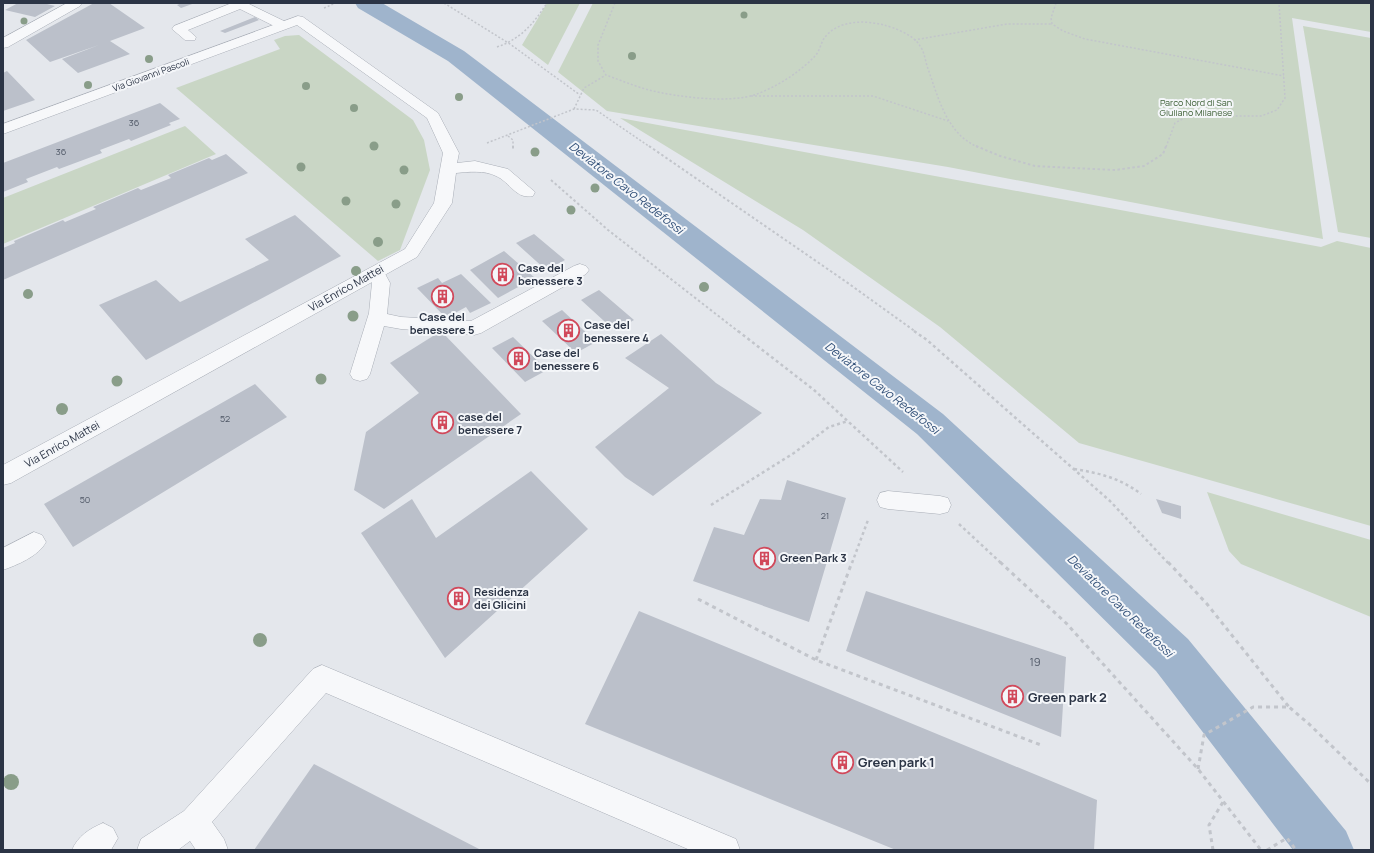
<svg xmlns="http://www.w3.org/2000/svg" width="1374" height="853" font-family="Manrope,sans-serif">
<rect width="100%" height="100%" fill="#e4e7ec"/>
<path fill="#c9d6c5" d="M 547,3 L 580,3 L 548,65 L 522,45 Z
M 593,3 L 1371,3 L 1371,32 L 1292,18 L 1323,239 L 948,167 L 607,111 L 558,72 Z
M 1303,26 L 1371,38 L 1371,238 L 1338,232 Z
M 299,35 L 413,120 L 424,140 L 430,170 L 400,250 L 378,261 L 176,88 L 280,49 L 274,40 L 285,36 Z
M 620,118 L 1321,247 L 1337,241 L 1371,248 L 1371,526 L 1079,443 L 940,327 L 803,230 Z
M 185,126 L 216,154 L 3,244 L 3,198 Z
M 1207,492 L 1371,540 L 1371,617 L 1241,564 L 1229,551 Z"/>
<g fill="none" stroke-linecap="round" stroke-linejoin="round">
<path fill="#9fb4cc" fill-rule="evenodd" d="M 355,3 L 382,3 L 464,51 L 943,414 L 1188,639 L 1346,831 L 1354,850 L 1293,850 L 1156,671 L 917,434 L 448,61 L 358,8 Z"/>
</g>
<path fill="#bbc0ca" d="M 18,3 L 43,3 L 55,6 L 35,17 L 5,10 Z
M 94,3 L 109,3 L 145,28 L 110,41 L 130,54 L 78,73 L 62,59 L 99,45 L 50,62 L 26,40 Z
M 182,3 L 195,3 L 181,8 L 177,5 Z
M 255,17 L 259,20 L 225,33 L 220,31 Z
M 7,71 L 35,100 L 3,111 L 3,73 Z
M 160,103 L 180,119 L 169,123 L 171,125 L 131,141 L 129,139 L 100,150 L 102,153 L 59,169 L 57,167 L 26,179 L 28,182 L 3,192 L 3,163 Z
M 226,154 L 248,173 L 3,280 L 3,248 L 15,243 L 14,241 L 63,220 L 65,222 L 96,209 L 93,207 L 138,188 L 141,190 L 171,178 L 168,175 L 209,158 L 212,160 Z
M 295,215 L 341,256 L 146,360 L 99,305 L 156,280 L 180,302 L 269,260 L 245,239 Z
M 534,234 L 565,260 L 546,270 L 516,243 Z
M 504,251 L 535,278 L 498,298 L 470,270 Z
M 461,274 L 491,303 L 470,313 L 466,307 L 446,318 L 417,288 L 438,278 L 442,283 Z
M 599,290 L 634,320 L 615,331 L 581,300 Z
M 562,310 L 596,342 L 576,353 L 542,321 Z
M 441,331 L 521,414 L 384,509 L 354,490 L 366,432 L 419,393 L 390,363 Z
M 661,334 L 716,383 L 762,413 L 653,496 L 625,477 L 595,447 L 669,388 L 625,358 Z
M 513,337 L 547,370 L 525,382 L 492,348 Z
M 255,384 L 287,417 L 73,547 L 44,504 Z
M 531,471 L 588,529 L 445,658 L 361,533 L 412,499 L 436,538 Z
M 787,480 L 846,498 L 809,622 L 693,581 L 714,527 L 744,535 L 760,499 L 781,500 Z
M 1156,499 L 1181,506 L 1181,519 L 1162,513 Z
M 866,591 L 1066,657 L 1061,737 L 846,651 Z
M 639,611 L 1097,800 L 1094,850 L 896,850 L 585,724 Z
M 314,764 L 481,850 L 254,850 Z"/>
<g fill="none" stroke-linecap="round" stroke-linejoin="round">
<defs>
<path id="lane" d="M 232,3 L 247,3 L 286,22 L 288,25 L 286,28 L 278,28 L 240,9 L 188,30 L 196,37 L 195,40 L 185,40 L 172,29 L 174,26 Z
M 580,264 L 586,266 L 589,270 L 586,274 L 481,333 L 474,335 L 401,329 L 384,326 L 370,374 L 367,379 L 360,381 L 353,379 L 350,374 L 369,313 L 372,283 L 367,272 L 370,268 L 376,266 L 382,268 L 390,283 L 387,314 L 401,317 L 471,321 L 574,266 Z
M 888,491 L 940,496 L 948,498 L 951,505 L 948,512 L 940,514 L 888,509 L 880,507 L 877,500 L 880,493 Z
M 34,532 L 42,535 L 46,542 C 39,556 17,565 3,570 L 3,548 Z
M 322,665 L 736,839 L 740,850 L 690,850 L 326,693 L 212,822 L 224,839 L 228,850 L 196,850 L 190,841 L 178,850 L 137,850 L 141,839 L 184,811 L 313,669 Z
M 103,823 L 113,828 L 118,838 L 111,850 L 72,850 C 78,836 89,829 103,823 Z"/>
<path id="street" d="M 67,3 L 82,3 L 80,6 L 8,47 L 3,48 L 3,38 Z
M 298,16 L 303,17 L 438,113 L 459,153 L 457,163 L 475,161 L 508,169 L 535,192 L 533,196 C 516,200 510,182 496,176 C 484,170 469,172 456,173 L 452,203 L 417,257 L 11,483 L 3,485 L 3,465 L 405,249 L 434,203 L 443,153 L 427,118 L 297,25 L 3,134 L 3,124 Z"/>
</defs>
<use href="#lane" stroke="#a9aeb7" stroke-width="1"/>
<use href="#street" stroke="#a9aeb7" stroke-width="1"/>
<path stroke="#c2c5cb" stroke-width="1.5" stroke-dasharray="2 2" stroke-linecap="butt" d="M 444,3 L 510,44 L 580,95
M 615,3 L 598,45 L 598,61 L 606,75 C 620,80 634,86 649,90 C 677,97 730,104 757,94 C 778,86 800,72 815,56 C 820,51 821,42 825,37 C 839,20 864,20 884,25 C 895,28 914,35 920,46 C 924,51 925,59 927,66 C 938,96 946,134 978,147
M 1056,3 L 1051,18 L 1052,24 L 1063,31 L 1085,39 L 1284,76
M 324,8 L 336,3
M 914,40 L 1007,24 L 1052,24
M 497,47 C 521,39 534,23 547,3
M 751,96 L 873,96 L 948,121
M 574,109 L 584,88 L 606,75
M 508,136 L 513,140 L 513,147
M 487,143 L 574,109 L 596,110 L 650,147
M 1166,147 L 1175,123 L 1188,116 L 1261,116 L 1277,110 L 1285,98 L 1279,3"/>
<path stroke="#c2c5cb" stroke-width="2" stroke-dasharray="2.5 2.5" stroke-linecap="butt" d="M 513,146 L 513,150
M 649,146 L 845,281 L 916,332
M 976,146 L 1000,156 L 1035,166 L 1115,170 L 1144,166 L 1163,154 L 1166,146
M 551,180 L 608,230 L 739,332"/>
<path stroke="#c2c5cb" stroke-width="2.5" stroke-dasharray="3 3" stroke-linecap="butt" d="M 738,331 L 814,390 L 903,472
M 914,331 L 927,340 L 1110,501 L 1168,563
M 1074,469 C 1099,473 1120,478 1141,494
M 711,505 L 794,453 L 829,427 L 848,421
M 959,524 L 1001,563
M 852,563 L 868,520"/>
<path stroke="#c2c5cb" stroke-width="3" stroke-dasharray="4 4" stroke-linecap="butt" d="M 1000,562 L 1066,623 L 1198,769 L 1261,850
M 1168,562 L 1207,604 L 1289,707
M 698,599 L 816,660 L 1041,745
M 816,660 L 852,562
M 1198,769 L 1204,735 L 1253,707 L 1289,707 L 1309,724 L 1371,784
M 1213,850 L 1209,825 L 1223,802
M 1267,850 L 1287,838 L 1296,850"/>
<use href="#lane" fill="#f7f8fa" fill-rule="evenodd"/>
<use href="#street" fill="#f7f8fa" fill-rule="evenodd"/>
</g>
<g fill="#899d89">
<circle cx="744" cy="15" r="3.5"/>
<circle cx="24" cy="21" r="3.5"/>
<circle cx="632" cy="56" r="4"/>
<circle cx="149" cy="59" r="4"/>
<circle cx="88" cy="85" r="4"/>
<circle cx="306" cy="86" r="4"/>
<circle cx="459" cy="97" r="4"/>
<circle cx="354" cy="108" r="4"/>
<circle cx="374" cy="146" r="4.5"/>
<circle cx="535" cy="152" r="4.5"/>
<circle cx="301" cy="167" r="4.5"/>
<circle cx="404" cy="170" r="4.5"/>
<circle cx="595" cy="188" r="4.5"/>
<circle cx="346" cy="201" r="4.5"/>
<circle cx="396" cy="204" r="4.5"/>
<circle cx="571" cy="210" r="4.5"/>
<circle cx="378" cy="242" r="5"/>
<circle cx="356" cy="271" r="5"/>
<circle cx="704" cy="287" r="5"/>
<circle cx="28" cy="294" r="5"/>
<circle cx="353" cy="316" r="5.5"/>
<circle cx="321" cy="379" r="5.5"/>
<circle cx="117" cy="381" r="5.5"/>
<circle cx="62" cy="409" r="6"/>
<circle cx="260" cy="640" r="7"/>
<circle cx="11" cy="782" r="8"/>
</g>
<defs>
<symbol id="building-ring" viewBox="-11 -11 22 22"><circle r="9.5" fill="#f4f6f9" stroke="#d1495b" stroke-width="1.5"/><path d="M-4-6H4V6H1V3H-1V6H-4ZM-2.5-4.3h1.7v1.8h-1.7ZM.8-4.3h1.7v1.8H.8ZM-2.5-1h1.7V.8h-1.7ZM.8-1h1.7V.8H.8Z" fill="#d1495b"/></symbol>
</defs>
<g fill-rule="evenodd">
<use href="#building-ring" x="490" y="262" width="25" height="25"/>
<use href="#building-ring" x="430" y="284" width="25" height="25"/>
<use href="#building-ring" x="556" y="318" width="25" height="25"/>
<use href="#building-ring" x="506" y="346" width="25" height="25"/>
<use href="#building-ring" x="430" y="410" width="25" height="25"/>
<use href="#building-ring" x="752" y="546" width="25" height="25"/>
<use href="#building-ring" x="446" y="586" width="25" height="25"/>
<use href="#building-ring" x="1000" y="684" width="25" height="25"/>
<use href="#building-ring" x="830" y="750" width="25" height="25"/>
</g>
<g text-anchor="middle" stroke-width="4" stroke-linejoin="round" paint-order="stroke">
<g font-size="9" fill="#2b3445" stroke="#f4f6f9">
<text transform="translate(151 75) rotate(-20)" y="3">Via Giovanni Pascoli</text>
</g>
<g font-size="9" fill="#3f6138" stroke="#f4f6f9">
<text x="1196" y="106">Parco Nord di San<tspan x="1196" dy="10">Giuliano Milanese</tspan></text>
</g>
<g font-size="9" fill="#4f5766">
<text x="134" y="126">36</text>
<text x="61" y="155">36</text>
<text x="225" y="422">52</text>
<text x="85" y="503">50</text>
<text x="825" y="519">21</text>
</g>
<g font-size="11" font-weight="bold" fill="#2b3445" stroke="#f4f6f9" text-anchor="start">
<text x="518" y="272">Case del<tspan x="518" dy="13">benessere 3</tspan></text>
<text x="442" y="321" text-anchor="middle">Case del<tspan x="442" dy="13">benessere 5</tspan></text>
<text x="584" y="329">Case del<tspan x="584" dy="13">benessere 4</tspan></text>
<text x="534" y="357">Case del<tspan x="534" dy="13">benessere 6</tspan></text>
<text x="458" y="421">case del<tspan x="458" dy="13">benessere 7</tspan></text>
<text x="780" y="562">Green Park 3</text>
<text x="474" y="596">Residenza<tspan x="474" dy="13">dei Glicini</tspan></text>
</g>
<g font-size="11" fill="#2b3445" stroke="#f4f6f9">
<text transform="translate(346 288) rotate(-29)" y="4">Via Enrico Mattei</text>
<text transform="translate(62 444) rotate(-29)" y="4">Via Enrico Mattei</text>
</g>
<g font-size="11" fill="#4f5766">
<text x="1035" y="666">19</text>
</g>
<g font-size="12" font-style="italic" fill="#34527a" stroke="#f4f6f9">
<text transform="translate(626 188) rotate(38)" y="4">Deviatore Cavo Redefossi</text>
<text transform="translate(882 388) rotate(38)" y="4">Deviatore Cavo Redefossi</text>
<text transform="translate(1120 606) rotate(44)" y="4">Deviatore Cavo Redefossi</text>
</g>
<g font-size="13" font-weight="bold" fill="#2b3445" stroke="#f4f6f9" text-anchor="start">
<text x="1028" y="702">Green park 2</text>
<text x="858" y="767">Green park 1</text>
</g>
</g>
<rect width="1374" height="853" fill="none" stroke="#2b3445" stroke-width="8"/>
</svg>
